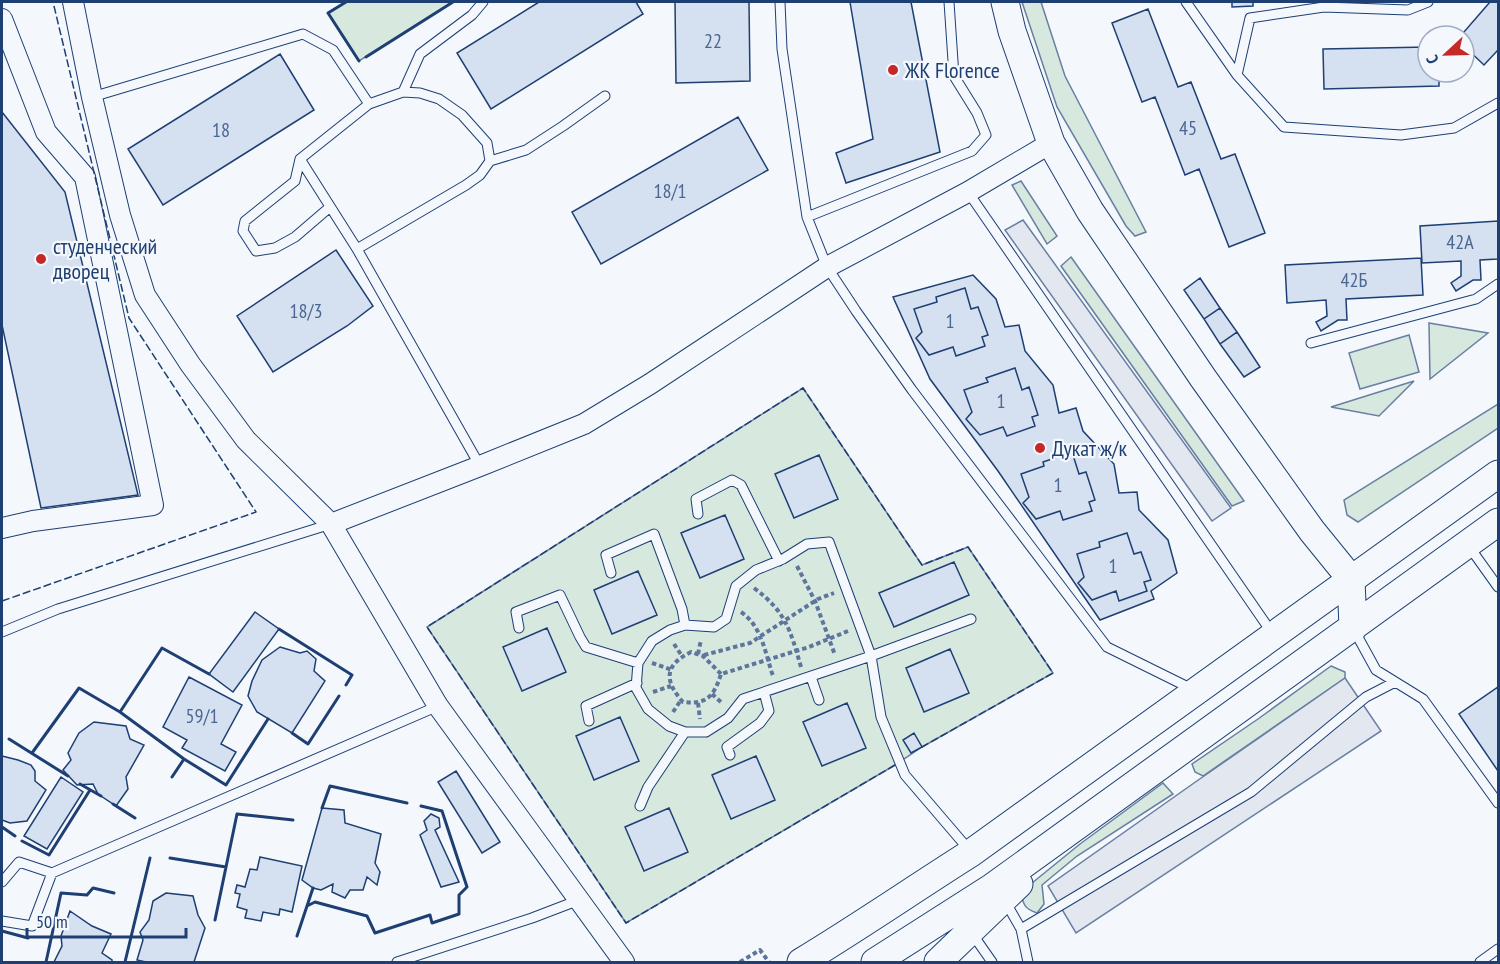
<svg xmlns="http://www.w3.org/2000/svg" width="1500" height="964" font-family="'PT Sans Narrow',sans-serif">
<rect width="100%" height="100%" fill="#f4f7fb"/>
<path fill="#d7e8df" stroke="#687fa3" stroke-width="1.5" d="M 346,2 L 453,2 L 359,61 L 328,13 Z
M 1022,2 L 1041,2 L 1065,76 L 1146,232 L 1135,236 L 1126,226 L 1057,107 Z
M 1021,181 L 1057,236 L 1047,244 L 1012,185 Z
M 1071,257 L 1244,501 L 1232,506 L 1061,266 Z
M 1429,323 L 1488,333 L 1430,379 Z
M 1409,335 L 1419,372 L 1360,389 L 1349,353 Z
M 1414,381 L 1379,416 L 1331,407 Z
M 803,388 L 922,565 L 968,547 L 1053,673 L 922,747 L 895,765 L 626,923 L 427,627 Z
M 1498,404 L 1498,428 L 1358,522 L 1347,515 L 1344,500 Z
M 1331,666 L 1345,672 L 1345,678 L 1203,776 L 1195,772 L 1192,764 L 1258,719 Z
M 1163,783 L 1173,794 L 1077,856 L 1042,885 L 1044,904 L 1037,913 C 1025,909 1023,905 1021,892 L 1080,844 Z"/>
<path fill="#e3e8f0" stroke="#687fa3" stroke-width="1.5" d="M 1023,220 L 1231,508 L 1212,521 L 1005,230 Z
M 1345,678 L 1381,731 L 1076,933 L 1048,886 L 1194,783 Z"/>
<path fill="#d5e0f0" stroke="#1d3f73" stroke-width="1.5" d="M 539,2 L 636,2 L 643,14 L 491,109 L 457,53 Z
M 675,2 L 749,2 L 750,81 L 676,83 Z
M 850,2 L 911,2 L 940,152 L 846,183 L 836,153 L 873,139 Z
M 1232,2 L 1253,2 L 1253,6 L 1232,7 Z
M 1490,2 L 1498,2 L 1498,50 L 1484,65 L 1464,46 L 1464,36 L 1457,36 L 1464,32 Z
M 1148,9 L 1178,87 L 1191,82 L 1221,159 L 1235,154 L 1265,233 L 1229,247 L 1199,169 L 1185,175 L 1155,97 L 1142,102 L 1112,23 Z
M 1428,47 L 1428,72 L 1439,72 L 1439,86 L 1324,89 L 1323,49 Z
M 280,54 L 314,110 L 163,205 L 128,149 Z
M 2,112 L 65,192 L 138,495 L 41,508 L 2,325 Z
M 738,117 L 768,170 L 601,264 L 572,212 Z
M 1498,221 L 1498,259 L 1480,260 L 1481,280 L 1473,280 L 1456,291 L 1451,283 L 1461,276 L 1461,261 L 1422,263 L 1420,226 Z
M 336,250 L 373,306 L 347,326 L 273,372 L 237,316 Z
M 1421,258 L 1423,295 L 1346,299 L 1347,320 L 1338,320 L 1321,331 L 1316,322 L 1327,316 L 1326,300 L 1287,303 L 1285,265 Z
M 973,275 L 996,299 L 1005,327 L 1019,325 L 1025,351 L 1053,385 L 1059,413 L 1076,408 L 1083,431 L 1114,464 L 1119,493 L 1137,492 L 1139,510 L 1168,540 L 1177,573 L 1151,591 L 1154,599 L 1100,620 L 998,471 L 930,379 L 893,297 Z
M 1200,278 L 1220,308 L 1204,319 L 1184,290 Z
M 965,288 L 971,309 L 978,307 L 988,335 L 982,337 L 985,346 L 956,356 L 953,347 L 929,355 L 916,338 L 922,332 L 914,309 L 937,302 L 936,297 Z
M 1220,308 L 1237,332 L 1220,344 L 1204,319 Z
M 1237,332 L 1260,367 L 1244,377 L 1220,344 Z
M 1015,368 L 1022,390 L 1029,387 L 1038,415 L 1032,417 L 1035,426 L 1007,436 L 1003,427 L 980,435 L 966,419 L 972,412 L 964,390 L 988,382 L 986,378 Z
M 1072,452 L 1079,474 L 1086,472 L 1095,500 L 1089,502 L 1092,511 L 1063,520 L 1060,511 L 1036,519 L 1023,503 L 1029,497 L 1021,474 L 1044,466 L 1043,462 Z
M 819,455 L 838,499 L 794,518 L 775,474 Z
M 725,515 L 744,559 L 700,578 L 681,533 Z
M 1127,533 L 1134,554 L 1141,552 L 1151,580 L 1144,582 L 1147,591 L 1119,601 L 1116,591 L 1092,600 L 1078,583 L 1084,577 L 1077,554 L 1100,547 L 1099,542 Z
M 954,562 L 969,595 L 894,627 L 879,593 Z
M 638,571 L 657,615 L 612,634 L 594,590 Z
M 255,612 L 279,629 L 233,692 L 209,674 Z
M 547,628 L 566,672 L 522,691 L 503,647 Z
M 280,647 L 300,653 L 307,651 L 316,659 L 314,671 L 325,681 L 292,733 L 257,712 L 248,696 L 252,681 L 262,660 Z
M 950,649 L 969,693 L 924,712 L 906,668 Z
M 189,677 L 242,705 L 221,744 L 236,752 L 225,771 L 182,748 L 187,740 L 163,727 Z
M 1498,687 L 1498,771 L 1459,714 Z
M 847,703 L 866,748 L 822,766 L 803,722 Z
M 620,717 L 639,761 L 594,780 L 576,736 Z
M 94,722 L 126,726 L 130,739 L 144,745 L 126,777 L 128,789 L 116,806 L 98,794 L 93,784 L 77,785 L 63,770 L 71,760 L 68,753 L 79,733 Z
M 914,733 L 922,747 L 911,753 L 903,740 Z
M 2,756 L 18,760 L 31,765 L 35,771 L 35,781 L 46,790 L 27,821 L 10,823 L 2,820 Z
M 756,756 L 775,800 L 731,819 L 712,775 Z
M 456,771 L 500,842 L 482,853 L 438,782 Z
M 61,777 L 83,792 L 47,849 L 24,836 Z
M 322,808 L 344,810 L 345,823 L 381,834 L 375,863 L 380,872 L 377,885 L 367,877 L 363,890 L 350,890 L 345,898 L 332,892 L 333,884 L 321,890 L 313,888 L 302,880 Z
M 669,808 L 688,852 L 644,871 L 625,827 Z
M 431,814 L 439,818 L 440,827 L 435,830 L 459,882 L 441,887 L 420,835 L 427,830 L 424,821 Z
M 260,857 L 302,866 L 292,912 L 280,909 L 279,915 L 263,912 L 261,921 L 245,918 L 247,910 L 237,907 L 240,894 L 235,893 L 237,885 L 245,887 L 250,869 L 257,870 Z
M 166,893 L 193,896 L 198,915 L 205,928 L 194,962 L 146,962 L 137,960 L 143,940 L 140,932 L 149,920 L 153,901 Z
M 70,911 L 92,926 L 111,934 L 102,953 L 112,960 L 112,962 L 54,962 L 62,946 L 61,936 Z"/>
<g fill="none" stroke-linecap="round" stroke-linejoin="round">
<defs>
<path id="lane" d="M 780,2 L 782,49 L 807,217 L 827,267 L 856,311 L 912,390 L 1107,647 L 1194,690
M 1186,2 L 1237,75 L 1284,127 L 1401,135 L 1454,128 L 1498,103
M 1237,75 L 1250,18 L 1324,7 L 1408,10 L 1428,2
M 403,92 L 420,54 L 472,15 L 483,2
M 92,97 L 303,34 L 333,50 L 369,104
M 300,159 L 357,249 L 480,466
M 968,192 L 1272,633
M 330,207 L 295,237 L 275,248 L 256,251 L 243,231 L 245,221 L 295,181 L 300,159 L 369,104 L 403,92 L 420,93 L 439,99 L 462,115 L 487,143 L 490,161
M 807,217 L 972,151 L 986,135 L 977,113 L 954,76 L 949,2
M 357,249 L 466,185 L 480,175 L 490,161 L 526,150 L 563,126 L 605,96
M 1311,343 L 1476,299 L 1498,284
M 698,514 L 696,499 L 732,480 L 741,485 L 779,561
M 829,542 L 871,656 L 743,699 L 728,718 L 706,732 L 685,732 L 669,726 L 648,709 L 636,688 L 638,663 L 652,641 L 670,630 L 685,625 L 714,627 L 726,619 L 736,586 L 756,570 L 783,559 L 807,544 Z
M 1468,545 L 1498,587
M 611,573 L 606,555 L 654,534 L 682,609 L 685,625
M 519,628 L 516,612 L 560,595 L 580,637 L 586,647 L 638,663
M 1354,630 L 1376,670 L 1423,699 L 1498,803
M 2,632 L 58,609 L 331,524
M 811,677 L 819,700
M 589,721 L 586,706 L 637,683
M 730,755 L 727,747 L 760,723 L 769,711 L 764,692
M 640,806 L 648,787 L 685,732
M 970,851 L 905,775 L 881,717 L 871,656 L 971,619
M 2,882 L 19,862 L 52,873 L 438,706
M 1005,901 L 1021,929 L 1028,962
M 2,921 L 32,926 L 52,873
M 1021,929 L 1251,792 L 1366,697 L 1395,682
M 971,932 L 992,962
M 397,962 L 532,918 L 579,900
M 1480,962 L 1498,949"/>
<path id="street" d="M 73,2 L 92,97 L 120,215 L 145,295 L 190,364 L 246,440 L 331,524 L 438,706 L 624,962
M 2,19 L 46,132 L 85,177 L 153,505 L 33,521 L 2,528
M 331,524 L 480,466 L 584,424 L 650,384 L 827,267 L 968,192 L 1051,143"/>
<path id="secondary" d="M 1005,2 L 1012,31 L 1051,143 L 1090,211 L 1203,378 L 1312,531 L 1351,579 L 1353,628
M 801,962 C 859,927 914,889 971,853 L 1498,474
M 875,962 L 991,888 L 1498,522
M 938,962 L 1019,884"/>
</defs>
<use href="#lane" stroke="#1d3f73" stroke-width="11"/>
<use href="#street" stroke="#1d3f73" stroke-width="22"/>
<use href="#secondary" stroke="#1d3f73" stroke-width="29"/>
<path stroke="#5e769c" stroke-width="4" stroke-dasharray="4.5 3" stroke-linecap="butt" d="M 797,566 L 815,601 L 835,655
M 754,588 C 786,612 790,629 801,667
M 741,612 C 762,626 765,653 773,676
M 674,644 L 682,656
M 698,654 L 701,640
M 704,655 L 750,643 L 818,599 L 834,593
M 652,663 L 672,670
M 721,674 L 703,656 L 691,652 C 664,665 664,681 683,702 C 707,705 714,696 721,674 L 809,647 L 848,631
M 653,692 L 671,686
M 712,694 L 723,704
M 698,703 L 700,719
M 673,712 L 681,700
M 740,962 L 760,950 L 769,962"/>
<use href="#lane" stroke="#f4f7fb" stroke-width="9"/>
<use href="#street" stroke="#f4f7fb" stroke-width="20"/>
<use href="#secondary" stroke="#f4f7fb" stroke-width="27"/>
<path stroke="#1d3f73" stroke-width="1.5" stroke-dasharray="8 3" stroke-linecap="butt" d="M 2,601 L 256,512 L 129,318 L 53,2
M 895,765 L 626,923 L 427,627 L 803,388 L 922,565 L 968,547 L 1053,673 L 922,747"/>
<path stroke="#1d3f73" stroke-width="3" d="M 346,2 L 328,13 L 359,61
M 366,57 L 453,2
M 279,629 L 352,675 L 346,685
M 120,712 L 162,648 L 209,674
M 292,733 L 308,744 L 339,696
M 9,739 L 68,776
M 32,753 L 79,688 L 120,712 L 184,759 L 172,777
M 184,759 L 226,785 L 268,719
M 80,784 L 101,796
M 113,804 L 135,818
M 322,808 L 330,786 L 407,803
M 2,827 L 15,836
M 22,841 L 49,855 L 90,790
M 170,858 L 226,867
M 307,906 L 315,902 L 367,916 L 375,933 L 430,915 L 432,923 L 459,914 L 459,895 L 467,887 L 442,811 L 421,806
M 215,920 L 237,814 L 293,820
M 2,931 L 28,938
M 297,936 L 313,888
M 46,962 L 61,893 L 87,895 L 93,888 L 114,893
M 125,962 L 150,858"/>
</g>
<g fill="#c62828" stroke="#f4f7fb" stroke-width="2">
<circle cx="893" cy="70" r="6"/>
<circle cx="41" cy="259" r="6"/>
<circle cx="1040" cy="448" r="6"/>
</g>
<g text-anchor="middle" stroke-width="4.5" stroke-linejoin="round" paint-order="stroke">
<g font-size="20" fill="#4b6792">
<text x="713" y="48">22</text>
<text x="1188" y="135">45</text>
<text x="221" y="137">18</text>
<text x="670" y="198">18/1</text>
<text x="1460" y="249">42А</text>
<text x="1354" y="287">42Б</text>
<text x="306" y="318">18/3</text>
<text x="950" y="328">1</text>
<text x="1001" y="408">1</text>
<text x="1058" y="492">1</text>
<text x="1113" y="573">1</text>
<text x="202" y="723">59/1</text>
</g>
<g font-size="22" fill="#1d3f73" stroke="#f4f7fb" text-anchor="start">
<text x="905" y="78">ЖК Florence</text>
<text x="53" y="254">студенческий<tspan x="53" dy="25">дворец</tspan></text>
<text x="1052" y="456">Дукат ж/к</text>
</g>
</g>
<rect width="1500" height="964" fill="none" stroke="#1d3f73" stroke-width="6"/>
<g transform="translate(1446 54) rotate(248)"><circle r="28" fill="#f4f7fb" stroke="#9eadc5" stroke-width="1.5"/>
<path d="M0-4.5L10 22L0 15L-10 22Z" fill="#c62828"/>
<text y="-9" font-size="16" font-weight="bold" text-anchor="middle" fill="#1d3f73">С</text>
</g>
<path d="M27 928v9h159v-9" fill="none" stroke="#1d3f73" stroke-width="3"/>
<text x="36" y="928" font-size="18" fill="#1d3f73" stroke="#f4f7fb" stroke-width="4.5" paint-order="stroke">50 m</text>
</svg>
